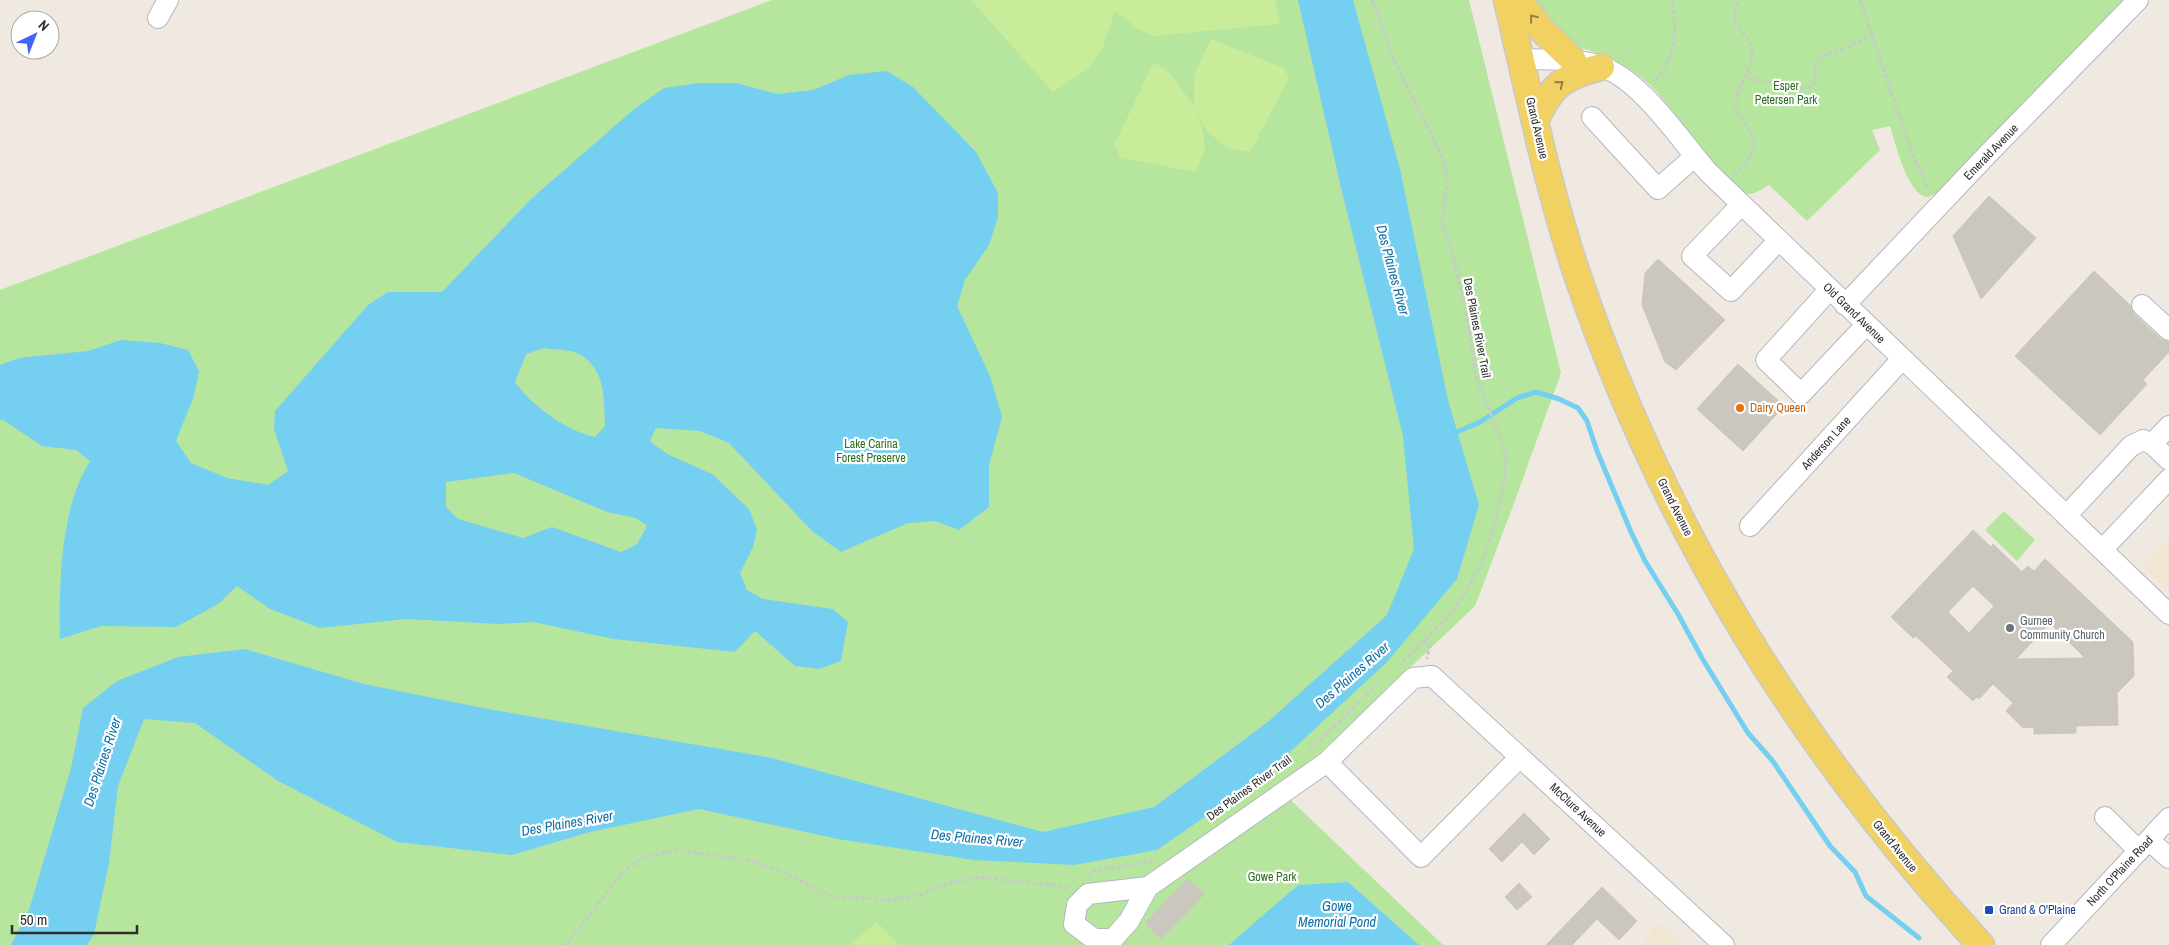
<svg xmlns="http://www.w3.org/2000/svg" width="2169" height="945" font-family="'Archivo Narrow',sans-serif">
<rect width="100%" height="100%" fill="#efe9e1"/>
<path fill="#f0e6d1" d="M 2169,540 L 2169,591 L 2143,566 Z
M 1660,923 L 1684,945 L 1640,945 Z"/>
<path fill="#b6e59e" d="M 772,0 L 1469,0 L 1561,373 L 1513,506 L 1475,606 L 1298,774 L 1279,789 L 1443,945 L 0,945 L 0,290 Z
M 1530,0 L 2123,0 L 1939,192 C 1936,193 1931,196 1928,197 C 1908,197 1895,142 1890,126 L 1872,130 L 1880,150 L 1807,221 L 1769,185 C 1763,188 1755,195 1748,194 C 1732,191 1672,109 1657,92 C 1645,79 1630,68 1614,60 C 1595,51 1576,48 1558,36 C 1547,29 1538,11 1530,0 Z
M 2004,511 L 2035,540 L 2017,561 L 1985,530 Z"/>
<path fill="#c9ec9a" d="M 971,0 L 1275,0 L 1280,24 L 1153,36 L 1138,29 L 1115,11 L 1102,50 L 1089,68 L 1053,92 Z
M 1211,39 L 1284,68 L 1289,78 L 1250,152 L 1226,147 L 1207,131 L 1195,108 L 1202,127 L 1205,149 L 1196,172 L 1121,158 L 1114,145 L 1154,62 L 1172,75 L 1194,107 L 1194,75 Z
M 877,922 L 899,945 L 850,945 Z"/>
<path fill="#75cff0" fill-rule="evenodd" d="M 1298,0 L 1353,0 L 1400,169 L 1448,400 L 1479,505 L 1457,579 L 1386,663 L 1265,775 L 1157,850 L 1074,865 L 974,860 L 838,839 L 699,809 L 590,832 L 512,855 L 397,842 L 278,781 L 195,723 L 144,719 L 118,786 L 109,863 L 94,934 L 87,945 L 11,945 L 29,910 L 71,768 L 83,708 L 117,681 L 178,657 L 245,649 L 364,684 L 488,709 L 772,758 L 1043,832 L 1154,807 L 1269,721 L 1387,615 L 1414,549 L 1403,436 L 1342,192 Z
M 887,71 L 913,87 L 976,152 L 998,193 L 998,217 L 989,245 L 965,280 L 957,306 L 990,376 L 1002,417 L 989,465 L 989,507 L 959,530 L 935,521 L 908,523 L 841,552 L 812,531 L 729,443 L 700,431 L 656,428 L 650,441 L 667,454 L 712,474 L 749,509 L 757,530 L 753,547 L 740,573 L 747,590 L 763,599 L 833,609 L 848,622 L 841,661 L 819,669 L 795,666 L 755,631 L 735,652 L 614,639 L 533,622 L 499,624 L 406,619 L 320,628 L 270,609 L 237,586 L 218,604 L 176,627 L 101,626 L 60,639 C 59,583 60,509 90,461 L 76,450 L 42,446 L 2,419 L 0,421 L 0,365 L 19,358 L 88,351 L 121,340 L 160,343 L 188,350 L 199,371 L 194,396 L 176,441 L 191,463 L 227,478 L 268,485 L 288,471 L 274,429 L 275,411 L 368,305 L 388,292 L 442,292 L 531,199 L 633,110 L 664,88 L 700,83 L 736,83 L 777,94 L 813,90 L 849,75 ZM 544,348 C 554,350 570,349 579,354 C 606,369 604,399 605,426 L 595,437 C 568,432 530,404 515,382 L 526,354 ZM 514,473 L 607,512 L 636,518 L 647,526 L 637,544 L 621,552 L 552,527 L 523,538 L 458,519 L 446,507 L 446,482 Z
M 1348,882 L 1419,945 L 1229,945 L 1298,885 Z"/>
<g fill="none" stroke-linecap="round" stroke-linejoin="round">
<path stroke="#75cff0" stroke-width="5" d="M 1452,434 L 1480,422 L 1517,398 L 1536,392 L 1559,399 L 1578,408 L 1587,421 L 1597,451 L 1631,532 L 1645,561 L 1678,614 L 1702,658 L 1748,733 L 1772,760 L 1830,846 L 1855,872 L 1866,896 L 1919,938"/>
</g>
<path fill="#cbc7bf" stroke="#cbc5ba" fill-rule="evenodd" d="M 1989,196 L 2036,238 L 1981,299 L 1953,236 Z
M 1658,259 L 1725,320 L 1676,370 L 1665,362 L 1642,305 L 1645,273 Z
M 2094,271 L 2130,305 L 2134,314 L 2161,339 L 2169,342 L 2169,352 L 2143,380 L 2147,384 L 2100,435 L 2015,356 Z
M 1738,364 L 1784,406 L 1743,451 L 1697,409 Z
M 1973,530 L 1991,547 L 1993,544 L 2022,572 L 2028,566 L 2034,571 L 2045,559 L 2133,642 L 2134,676 L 2117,693 L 2118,725 L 2076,726 L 2076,733 L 2034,734 L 2034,727 L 2023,728 L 2006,711 L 2013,703 L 1993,684 L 1979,699 L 1977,697 L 1973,701 L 1947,677 L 1953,671 L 1916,636 L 1913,638 L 1891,617 ZM 1973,586 L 1994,606 L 1969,633 L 1948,612 ZM 2050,623 L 2085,658 L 2016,659 Z
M 1524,813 L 1550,839 L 1534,855 L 1522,842 L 1502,862 L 1489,849 Z
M 1188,879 L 1204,894 L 1161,939 L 1145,923 Z
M 1519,883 L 1532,897 L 1517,910 L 1505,897 Z
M 1602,887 L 1637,921 L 1619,940 L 1597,919 L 1572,945 L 1546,945 Z"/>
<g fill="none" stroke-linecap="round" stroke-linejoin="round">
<defs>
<path id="minor" d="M 158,18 L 168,0
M 1521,59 C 1546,60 1573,58 1597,65 C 1640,77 1679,139 1708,172 L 2169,614
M 1592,117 L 1658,189 L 1694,157
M 1741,205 L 1692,256 L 1731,291 L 1778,241
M 1829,290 L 1766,360 L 1801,394 L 1866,325
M 1845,305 L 1986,156 L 2138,0
M 2142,305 L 2169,330
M 2152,444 L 2169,460
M 2066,516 L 2131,446 L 2143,440 L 2152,444 L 2169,426
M 1750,526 L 1902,359
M 2102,550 L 2169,479
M 1520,757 L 1421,857 L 1327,762 L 1413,678 L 1432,676 L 1724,945
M 2105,817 L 2139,851
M 2149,840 L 2169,858
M 1148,887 L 1088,894 L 1077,905 L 1074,924 L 1094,939 L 1113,939 L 1129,921 L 1148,887 L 1327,762
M 2051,945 L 2169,818"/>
<path id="major" d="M 1507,0 C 1529,93 1547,186 1578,277 C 1665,531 1800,748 1981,945
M 1518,0 L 1544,32 L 1573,60
M 1535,121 C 1552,85 1562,77 1601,67"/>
</defs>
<use href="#minor" stroke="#b4b7c1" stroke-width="22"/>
<use href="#major" stroke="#c9c9c9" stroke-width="29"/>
<path stroke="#c9c9c9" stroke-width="3" stroke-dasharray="4 2.5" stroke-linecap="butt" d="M 1372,0 L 1395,62 L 1444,160 L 1447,183 L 1442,221 L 1453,257 L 1468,324 L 1476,377 L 1499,434 L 1506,459 L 1504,483 L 1493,531 L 1480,566 L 1463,596 L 1445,620 L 1400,664
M 1860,0 L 1912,154 L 1929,190
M 1744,76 L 1756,80 L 1777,81 L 1805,89 L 1815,83 L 1815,67 L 1817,61 L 1821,56 L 1843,49 L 1872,36
M 1655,80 C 1677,56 1677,31 1672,0
M 1734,175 C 1758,149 1762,146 1741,117 C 1738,112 1735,108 1736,103 C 1737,85 1753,69 1752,51 C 1750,30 1723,29 1740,0
M 1424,641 L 1430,645 L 1427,659
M 1310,750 L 1377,685
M 1087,876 L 1093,871 L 1153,861
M 566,945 L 623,872 L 645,857 L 677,850 L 748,860 L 776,869 L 830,896 L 892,900 L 922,894 L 948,883 L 981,877 L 1069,887"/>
<use href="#minor" stroke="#fff" stroke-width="20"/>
<use href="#major" stroke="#f2d163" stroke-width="26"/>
</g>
<defs><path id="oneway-chevron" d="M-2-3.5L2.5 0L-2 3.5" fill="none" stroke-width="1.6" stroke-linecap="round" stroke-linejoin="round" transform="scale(1.25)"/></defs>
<g stroke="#908048">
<use href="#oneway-chevron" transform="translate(1533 18) rotate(-129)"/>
<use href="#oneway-chevron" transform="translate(1560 84) rotate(-39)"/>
</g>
<circle fill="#e8710a" stroke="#fff" stroke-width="2" cx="1740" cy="408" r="5"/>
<circle fill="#6b7280" stroke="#fff" stroke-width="2" cx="2010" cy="628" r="5"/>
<rect fill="#1a4fb4" stroke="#fff" stroke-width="2" x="1984" y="905" width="10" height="10" rx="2.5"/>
<g text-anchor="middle" stroke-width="4.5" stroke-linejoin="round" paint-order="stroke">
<g font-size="12" fill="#2c6e1b" stroke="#fff">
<text x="1786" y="90">Esper<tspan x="1786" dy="14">Petersen Park</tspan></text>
<text x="871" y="448">Lake Carina<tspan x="871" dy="14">Forest Preserve</tspan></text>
<text x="1272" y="881">Gowe Park</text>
</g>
<g font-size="12" fill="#2e2e2e" stroke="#fff">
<text transform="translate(1537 128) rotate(77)" y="4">Grand Avenue</text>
<text transform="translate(1991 152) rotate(-46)" y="4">Emerald Avenue</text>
<text transform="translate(1854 313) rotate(44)" y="4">Old Grand Avenue</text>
<text transform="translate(1477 328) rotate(79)" y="4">Des Plaines River Trail</text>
<text transform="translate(1826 443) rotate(-48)" y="4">Anderson Lane</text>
<text transform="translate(1675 507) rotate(63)" y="4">Grand Avenue</text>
<text transform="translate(1249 788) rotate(-36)" y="4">Des Plaines River Trail</text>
<text transform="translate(1578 810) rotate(43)" y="4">McClure Avenue</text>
<text transform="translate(1895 846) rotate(51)" y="4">Grand Avenue</text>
<text transform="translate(2120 871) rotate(-47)" y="4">North O'Plaine Road</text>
</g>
<g font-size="12" fill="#c56008" stroke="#fff" text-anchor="start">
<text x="1750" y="412">Dairy Queen</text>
</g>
<g font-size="12" fill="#5b616d" stroke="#fff" text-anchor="start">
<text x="2020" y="625">Gurnee<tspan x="2020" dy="14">Community Church</tspan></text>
</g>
<g font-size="12" fill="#164399" stroke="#fff" text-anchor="start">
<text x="1999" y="914">Grand &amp; O'Plaine</text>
</g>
<g font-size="14" font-style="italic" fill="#0d6fa3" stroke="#fff">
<text transform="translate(1393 270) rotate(75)" y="5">Des Plaines River</text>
<text transform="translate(1352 675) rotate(-41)" y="5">Des Plaines River</text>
<text transform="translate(102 762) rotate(-72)" y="5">Des Plaines River</text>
<text transform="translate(567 823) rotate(-10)" y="5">Des Plaines River</text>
<text transform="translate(977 838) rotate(5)" y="5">Des Plaines River</text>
<text x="1337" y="911">Gowe<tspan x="1337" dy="16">Memorial Pond</tspan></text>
</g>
</g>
<g transform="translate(35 35) rotate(43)"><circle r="24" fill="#ffffff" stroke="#ababab"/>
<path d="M0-4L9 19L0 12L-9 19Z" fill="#4264fb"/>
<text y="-8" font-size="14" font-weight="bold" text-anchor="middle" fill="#2e2e2e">N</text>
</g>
<path d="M12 925v8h125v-8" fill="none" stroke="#2e2e2e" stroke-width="2.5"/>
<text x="20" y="925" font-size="15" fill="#2e2e2e" stroke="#ffffff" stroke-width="4" paint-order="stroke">50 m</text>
</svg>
